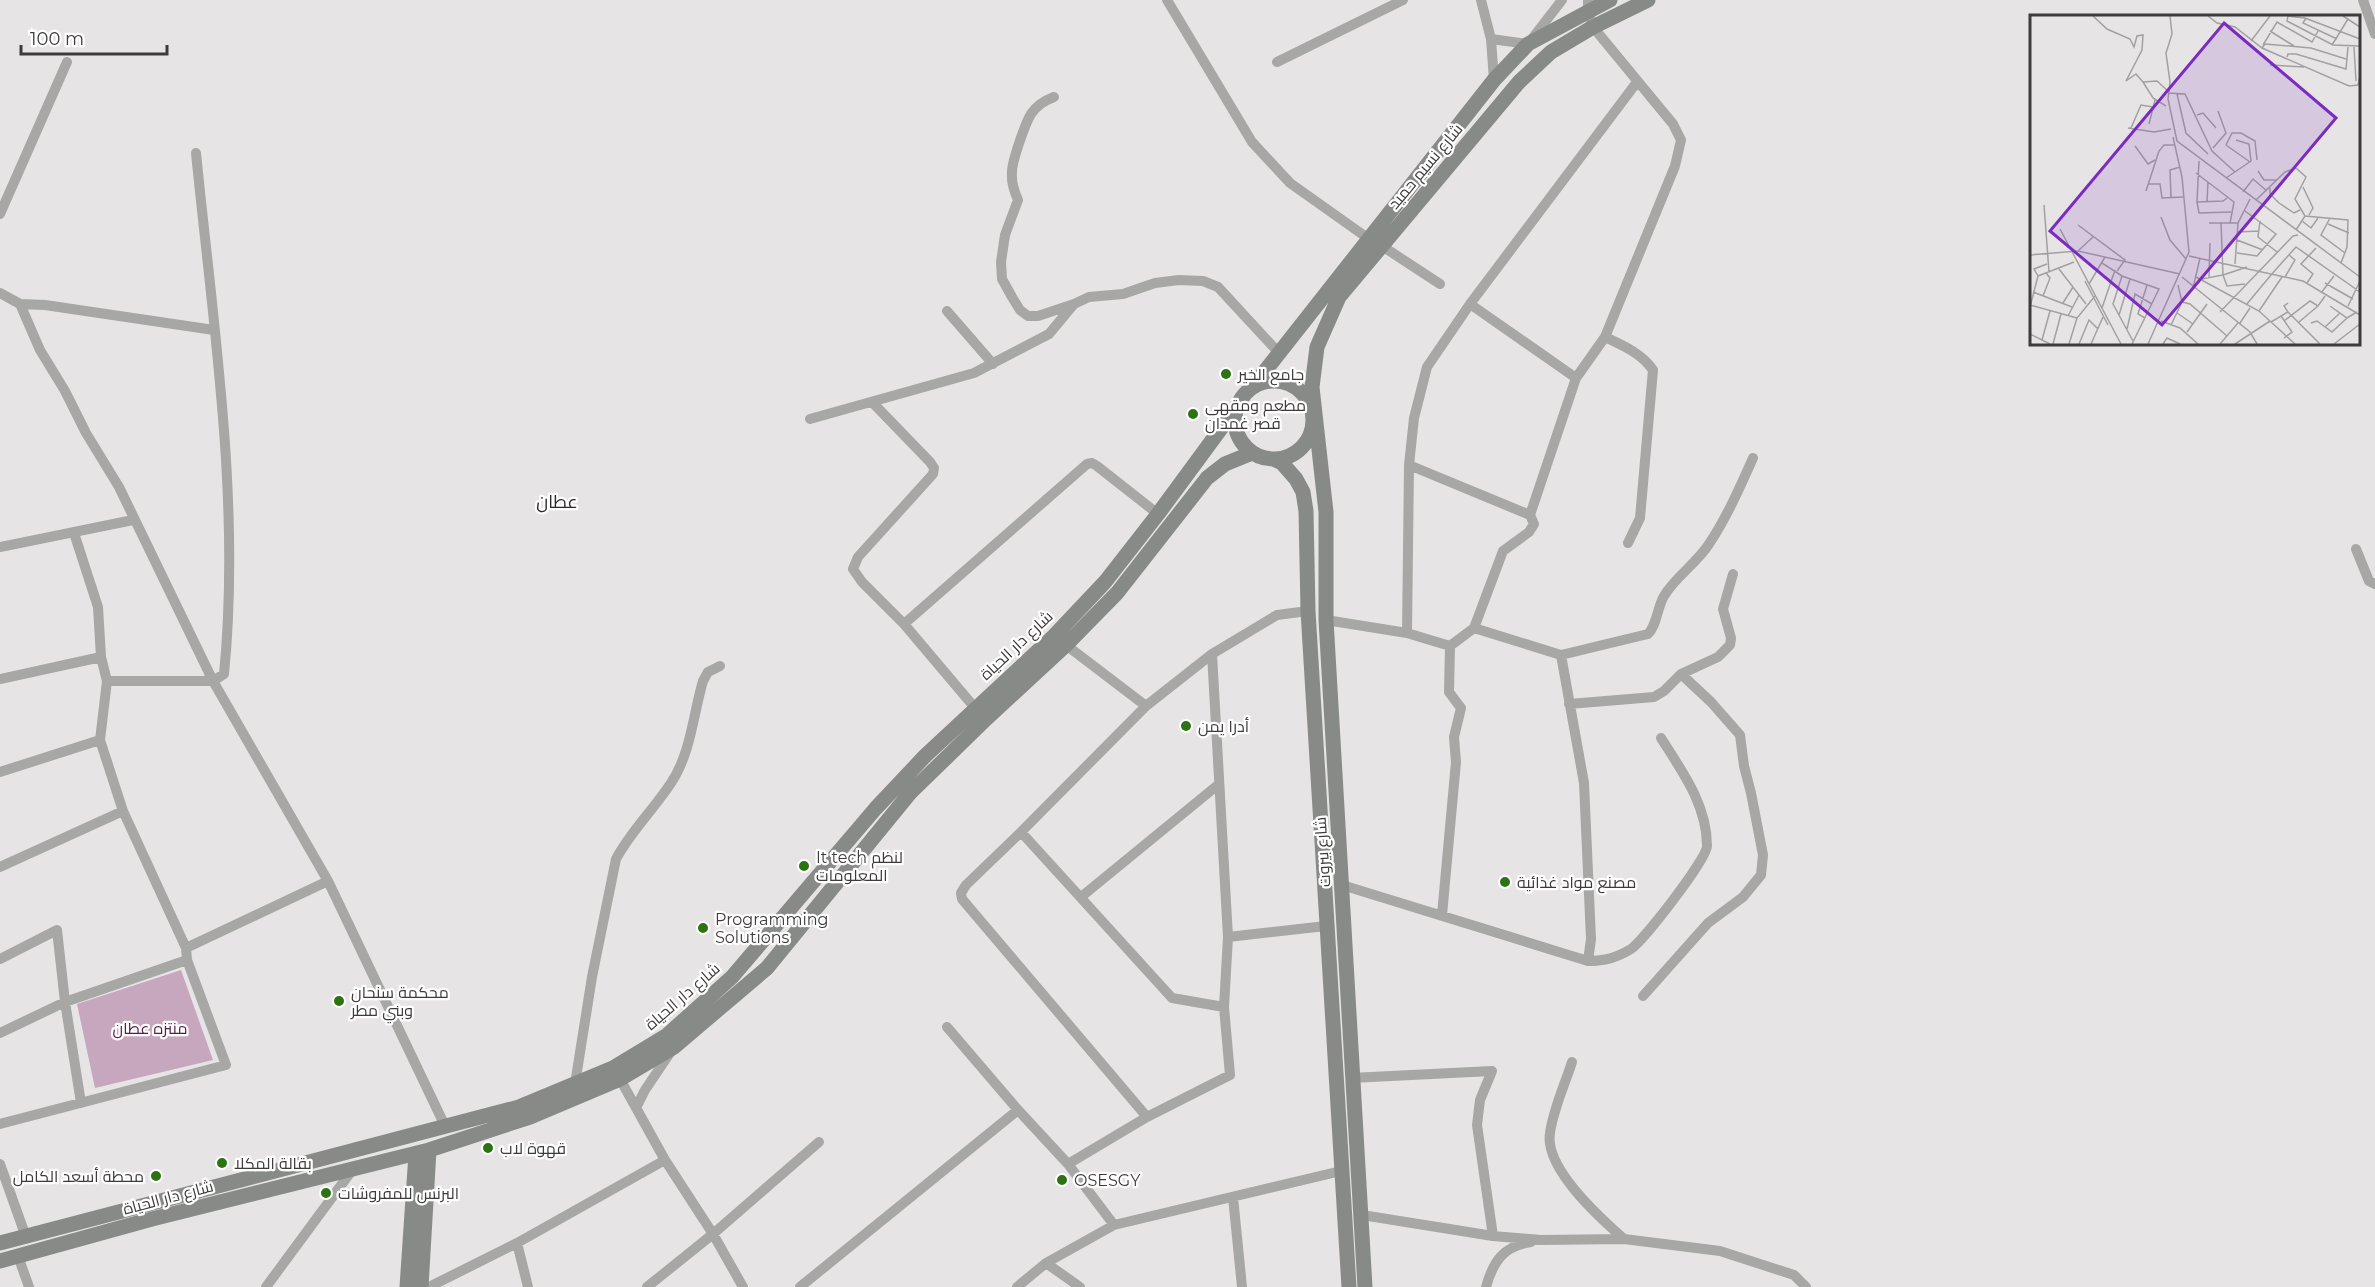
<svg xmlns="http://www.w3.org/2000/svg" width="2375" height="1287" font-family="Montserrat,Cairo,sans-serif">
<rect width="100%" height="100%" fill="#e7e4e6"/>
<path fill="#c7a7bd" d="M 181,970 L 213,1060 L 95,1088 L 77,1004 Z"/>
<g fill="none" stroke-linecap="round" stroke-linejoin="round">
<path stroke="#a7a7a6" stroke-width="10" d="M 1167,0 L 1252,142 L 1290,183 L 1369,239
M 1481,0 L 1491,39 L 1494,80
M 2363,0 L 2375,34
M 1491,39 L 1528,44 L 1562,0
M 1277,62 L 1403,0
M 1054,97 C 1046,100 1036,106 1031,114 C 1025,124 1012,161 1012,172 C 1011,182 1014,191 1018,200 L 1005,235 L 1001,262 L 1002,279 L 1012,297 L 1020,310 L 1028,316 L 1038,316 L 1074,304
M 0,214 L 67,62
M 1382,246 L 1440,284
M 0,293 L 20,304 L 40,350 L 65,391 L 86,433 L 119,487 L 213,681 L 328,881 L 446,1128
M 20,304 L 45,305 L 214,330
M 1470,304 L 1576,378
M 947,311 L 993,364
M 1605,337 C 1624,346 1641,353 1653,370 L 1640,518 L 1628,543
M 873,403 L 930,462 L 934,468 L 933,474 L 858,557 L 853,569 L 862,582 L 904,624 L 975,708
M 810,419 L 974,373 L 1049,334 L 1074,304 L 1089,297 L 1123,294 L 1155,283 L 1179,280 L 1203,281 L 1218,287 L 1278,352
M 1409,465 L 1530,515
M 0,547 L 133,520
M 2356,549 L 2369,581 L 2375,584
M 1326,620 L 1407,633 L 1450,646
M 904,624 L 1087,464 L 1092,463 L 1097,466 L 1158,514
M 1474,628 L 1561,655 L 1648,634 C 1657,625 1657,608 1664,596 C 1675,577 1697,563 1709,544 C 1727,517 1740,487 1753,458
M 1407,633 L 1409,465 L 1414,418 L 1427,367 L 1470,304 L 1637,82
M 1066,645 L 1146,706
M 1561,655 L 1584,783 L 1591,939 L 1588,961
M 1681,674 L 1718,657 L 1730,645 L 1731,638 L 1723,609 L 1733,574
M 0,679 L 101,657
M 107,681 L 213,681 L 224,674 C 241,503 213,324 196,153
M 1569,704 L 1654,697 L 1664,691 L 1681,674 L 1711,702 L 1740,735 L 1744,766 L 1751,793 L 1763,855 L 1761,875 L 1743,897 L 1708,923 L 1643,996
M 0,772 L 100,740
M 1021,832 L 966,885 L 961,893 L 962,899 L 1147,1117
M 0,867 L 123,811
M 1342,885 L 1588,961 C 1605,961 1616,958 1631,949 C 1644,940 1707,859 1707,846 C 1707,805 1682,771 1661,738
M 1081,897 L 1219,784
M 1442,915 L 1456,762 L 1454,737 L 1461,708 L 1449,692 L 1450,646 L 1474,628 L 1503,551 L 1529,532 L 1534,524 L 1530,515 L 1576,378 L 1605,337 L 1675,166 L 1681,140 L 1673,124 L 1593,27 L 1588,12 L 1588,0
M 1228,937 L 1326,926
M 186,948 L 328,881
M 0,959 L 57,930 L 65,1002 L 81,1103
M 1224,1007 L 1172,998 L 1021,832 L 1146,706 L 1212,654 L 1277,615 L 1308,611
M 947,1027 L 1018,1110 L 1068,1164 L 1114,1225
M 0,1033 L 65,1002 L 187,960
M 1572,1062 C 1565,1084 1553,1110 1550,1133 C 1544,1168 1600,1218 1624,1239
M 1351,1078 L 1492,1071 L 1480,1100 L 1477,1125 L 1493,1236
M 620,1079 L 665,1160 L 713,1234 L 743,1287
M 575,1084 L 592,977 L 616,859 C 631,831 654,809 671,783 C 691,753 693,715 703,681 L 708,672 L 720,666
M 636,1108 L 645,1090 L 672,1050
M 0,1124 L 226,1065 L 187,960 L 186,948 L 123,811 L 100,740 L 107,681 L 101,657 L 98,607 L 74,533
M 0,1164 L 26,1237
M 1068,1164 L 1147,1117 L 1230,1075 L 1224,1007 L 1228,937 L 1212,654
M 1233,1197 L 1242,1287
M 1362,1215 L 1493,1236 L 1541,1240 L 1624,1239 L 1720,1251 L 1794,1275 L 1806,1287
M 517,1243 L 528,1287
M 18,1256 L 29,1287
M 1046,1263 L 1080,1287
M 266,1287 L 353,1169
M 429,1287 L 517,1243 L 665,1160
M 647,1287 L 713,1234 L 819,1142
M 800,1287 L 1018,1110
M 1017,1287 L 1046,1263 L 1114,1225 L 1341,1171
M 1486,1287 C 1493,1262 1503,1246 1531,1242"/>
<path stroke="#888a88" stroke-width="15" d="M1235 420a39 39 0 1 1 78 0a39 39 0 1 1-78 0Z
M 1254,385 L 1494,80 L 1528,44 L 1610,0
M 1273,459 L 1282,463 L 1296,479 L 1303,492 L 1306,511 L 1308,611 L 1349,1287
M 0,1243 L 519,1107 L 613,1068 L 666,1036 L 732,977 L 876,808 L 925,756 L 1054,636 L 1105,582 L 1158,514 L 1236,408
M 0,1261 L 152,1219 L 429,1150 L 530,1117 L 620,1079 L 674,1047 L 767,968 L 910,793 L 986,719 L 1066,645 L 1117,593 L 1207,478 L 1225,464 L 1252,453
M 407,1287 L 416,1154
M 421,1287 L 429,1150
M 1365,1287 L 1326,620 L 1326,512 L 1312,387 L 1317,347 L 1339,297 L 1519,82 L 1551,52 L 1593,27 L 1648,0"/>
</g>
<g fill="#2e7313" stroke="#fff" stroke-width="2">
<circle cx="1226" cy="374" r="6"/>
<circle cx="1193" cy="414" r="6"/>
<circle cx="1186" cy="726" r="6"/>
<circle cx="804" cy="866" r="6"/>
<circle cx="1505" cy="882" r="6"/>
<circle cx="703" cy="928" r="6"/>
<circle cx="339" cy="1001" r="6"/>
<circle cx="488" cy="1148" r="6"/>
<circle cx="222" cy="1163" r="6"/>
<circle cx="156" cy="1176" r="6"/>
<circle cx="1062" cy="1180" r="6"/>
<circle cx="326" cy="1193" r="6"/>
</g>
<g text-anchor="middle" stroke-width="4.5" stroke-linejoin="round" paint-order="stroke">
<g font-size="16" fill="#3d3b3c" stroke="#fff">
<text transform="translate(1425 166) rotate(-50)" y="6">شارع نسيم حميد</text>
<text transform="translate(1016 645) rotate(-43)" y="6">شارع دار الحياة</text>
<text transform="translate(1322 852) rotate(-94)" y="6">شارع بيروت</text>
<text transform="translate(682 996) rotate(-41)" y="6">شارع دار الحياة</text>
<text transform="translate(168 1197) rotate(-15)" y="6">شارع دار الحياة</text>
</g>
<g font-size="16" fill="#3d3b3c" stroke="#fff" text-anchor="start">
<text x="1238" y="380">جامع الخير</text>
<text x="1205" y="411">مطعم ومقهى<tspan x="1205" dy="18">قصر غمدان</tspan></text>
<text x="1198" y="732">أدرا يمن</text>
<text x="816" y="863">It tech لنظم<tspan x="816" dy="18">المعلومات</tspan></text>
<text x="1517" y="888">مصنع مواد غذائية</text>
<text x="715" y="925">Programming<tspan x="715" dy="18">Solutions</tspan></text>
<text x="351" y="998">محكمة سنحان<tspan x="351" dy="18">وبني مطر</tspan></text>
<text x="500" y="1154">قهوة لاب</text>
<text x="234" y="1169">بقالة المكلا</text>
<text x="144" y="1182" text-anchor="end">محطة أسعد الكامل</text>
<text x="1074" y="1186">OSESGY</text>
<text x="338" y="1199">البرنس للمفروشات</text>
</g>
<g font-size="16" fill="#551e49" stroke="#fff">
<text x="150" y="1034">منتزه عطان</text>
</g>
<g font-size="18" fill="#2d2b2d" stroke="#fff">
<text x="557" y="508">عطان</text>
</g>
</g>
<g transform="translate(2030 15)">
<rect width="330" height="330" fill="#e7e4e6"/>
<path fill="none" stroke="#a3a0a2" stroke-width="1.5" d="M 63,1 L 77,14 L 100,24 L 104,32 L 107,21 L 113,20 L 112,35 L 96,66 L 106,59 L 113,67 L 127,66 L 139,77M 140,1 L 142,19 L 136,38 L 140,67 L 138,84 L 147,126 L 330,262M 178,1 L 187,8 L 205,12 L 232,33 L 319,71 L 328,70 L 330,61M 257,1 L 275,3 L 330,24M 258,1 L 257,6 L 303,30 L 330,31M 313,1 L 330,12M 276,3 L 273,8 L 307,24M 240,16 L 264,31M 221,26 L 240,1M 233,30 L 247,7 L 282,27 L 288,16M 302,30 L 318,4M 324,32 L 326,66M 232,33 L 235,29 L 281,33 L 316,44M 257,42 L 258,39 L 266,39 L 316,54 L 318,32M 240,50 L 274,52M 113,67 L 123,83 L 136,91M 138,78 L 155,79 L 182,136 L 205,157M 147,79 L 156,118 L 178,139M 167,100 L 173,98 L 186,113M 119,109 L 125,85M 98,113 L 124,117 L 141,114M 101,113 L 111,90 L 123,92M 196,130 L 202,118 L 211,118 L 225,126 L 227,145M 196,130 L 220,147M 105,131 L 118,149 L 125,145M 183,133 L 196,118 L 188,96M 169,146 L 167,187 L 193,186 L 197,183M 228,156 L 234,165 L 247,165M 166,158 L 204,187 L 200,208M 196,163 L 221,146 L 219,129 L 206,125M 119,169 L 130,169 L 132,183 L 153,182M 273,172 L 283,193 L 279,200M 240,173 L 240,179 L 249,188 L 264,198 L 270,195M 116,176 L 129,136 L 134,130 L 144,130M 213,177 L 223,164 L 237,176M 141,182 L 140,155 L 150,152M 226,185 L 255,157 L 266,153 L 276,162 L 265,184 L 275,201 L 266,215M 167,187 L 169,198 L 201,197M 177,187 L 178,167M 14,190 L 19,257M 275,201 L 318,205 L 317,232 L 311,248M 131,202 L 140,225 L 156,244M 300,203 L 291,220 L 315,238M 230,206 L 228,222 L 247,237M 272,206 L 281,213 L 288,203M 179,208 L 208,208M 298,209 L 319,218M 48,210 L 95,245 L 87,256M 30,214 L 91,329M 207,217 L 229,216M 207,225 L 233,235M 48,236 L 64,221M 207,238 L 227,241 L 246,219 L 215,196M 0,240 L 48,236 L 150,259M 159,241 L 273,266 L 330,300M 72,248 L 92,261 L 129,274 L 102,329M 205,249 L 208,208 L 220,184M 29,254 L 56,289M 241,260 L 266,232 L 330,277M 8,261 L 44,247M 8,261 L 4,254 L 17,249M 92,261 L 83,289 L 103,326M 152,262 L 220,317 L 227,329M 166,262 L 229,296 L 265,329M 255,262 L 265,245 L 259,240M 179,263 L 180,228M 172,264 L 193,260 L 191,208M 55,266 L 78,310M 277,268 L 283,259 L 271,249 L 286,233M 295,268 L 323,284M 59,269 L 75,242M 215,269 L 197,271 L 193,260 L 217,252M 163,273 L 170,243M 3,277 L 42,292M 291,278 L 304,261M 13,281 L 20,263 L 16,258M 152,287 L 160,289 L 197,321M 33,288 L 43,272M 258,288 L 254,291 L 258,297 L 290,329M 0,290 L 47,303M 216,290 L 241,260M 300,291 L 317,303 L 327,297M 318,291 L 330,266M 0,292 L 8,261M 72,293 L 85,255M 229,296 L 252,262M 190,297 L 263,221 L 268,220M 147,298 L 163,309M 89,300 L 100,264M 38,301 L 49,280M 251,301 L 262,317 L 254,323M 115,303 L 108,299 L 117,270M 131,306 L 150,313 L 168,329M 254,306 L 280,286 L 288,291 L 295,281M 241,307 L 258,297M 269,307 L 288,291M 210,308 L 220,293M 281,308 L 287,306 L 302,317 L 317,303M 141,310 L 152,287 L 148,270M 295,312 L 310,298M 97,314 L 105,279 L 122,289M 157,317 L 177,289M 0,319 L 20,329M 12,325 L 20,296M 23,329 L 31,299M 39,329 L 47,303 L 65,281M 49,329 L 59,305 L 68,314M 61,329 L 73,302M 118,329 L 159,237 L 152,162 L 143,122M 133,329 L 137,323 L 150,329M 190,329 L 208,308M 205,329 L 240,306M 304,329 L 330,309"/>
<path fill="#7b2cbf" fill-opacity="0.15" stroke="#7b2cbf" stroke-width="3" d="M 194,8 L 306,103 L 132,310 L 20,216 Z"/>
<rect width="330" height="330" fill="none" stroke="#3d3b3c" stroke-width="3"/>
</g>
<path d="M21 45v9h146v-9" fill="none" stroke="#3d3b3c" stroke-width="3"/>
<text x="30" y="45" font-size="18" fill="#3d3b3c" stroke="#ffffff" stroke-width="4.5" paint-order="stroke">100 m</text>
</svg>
